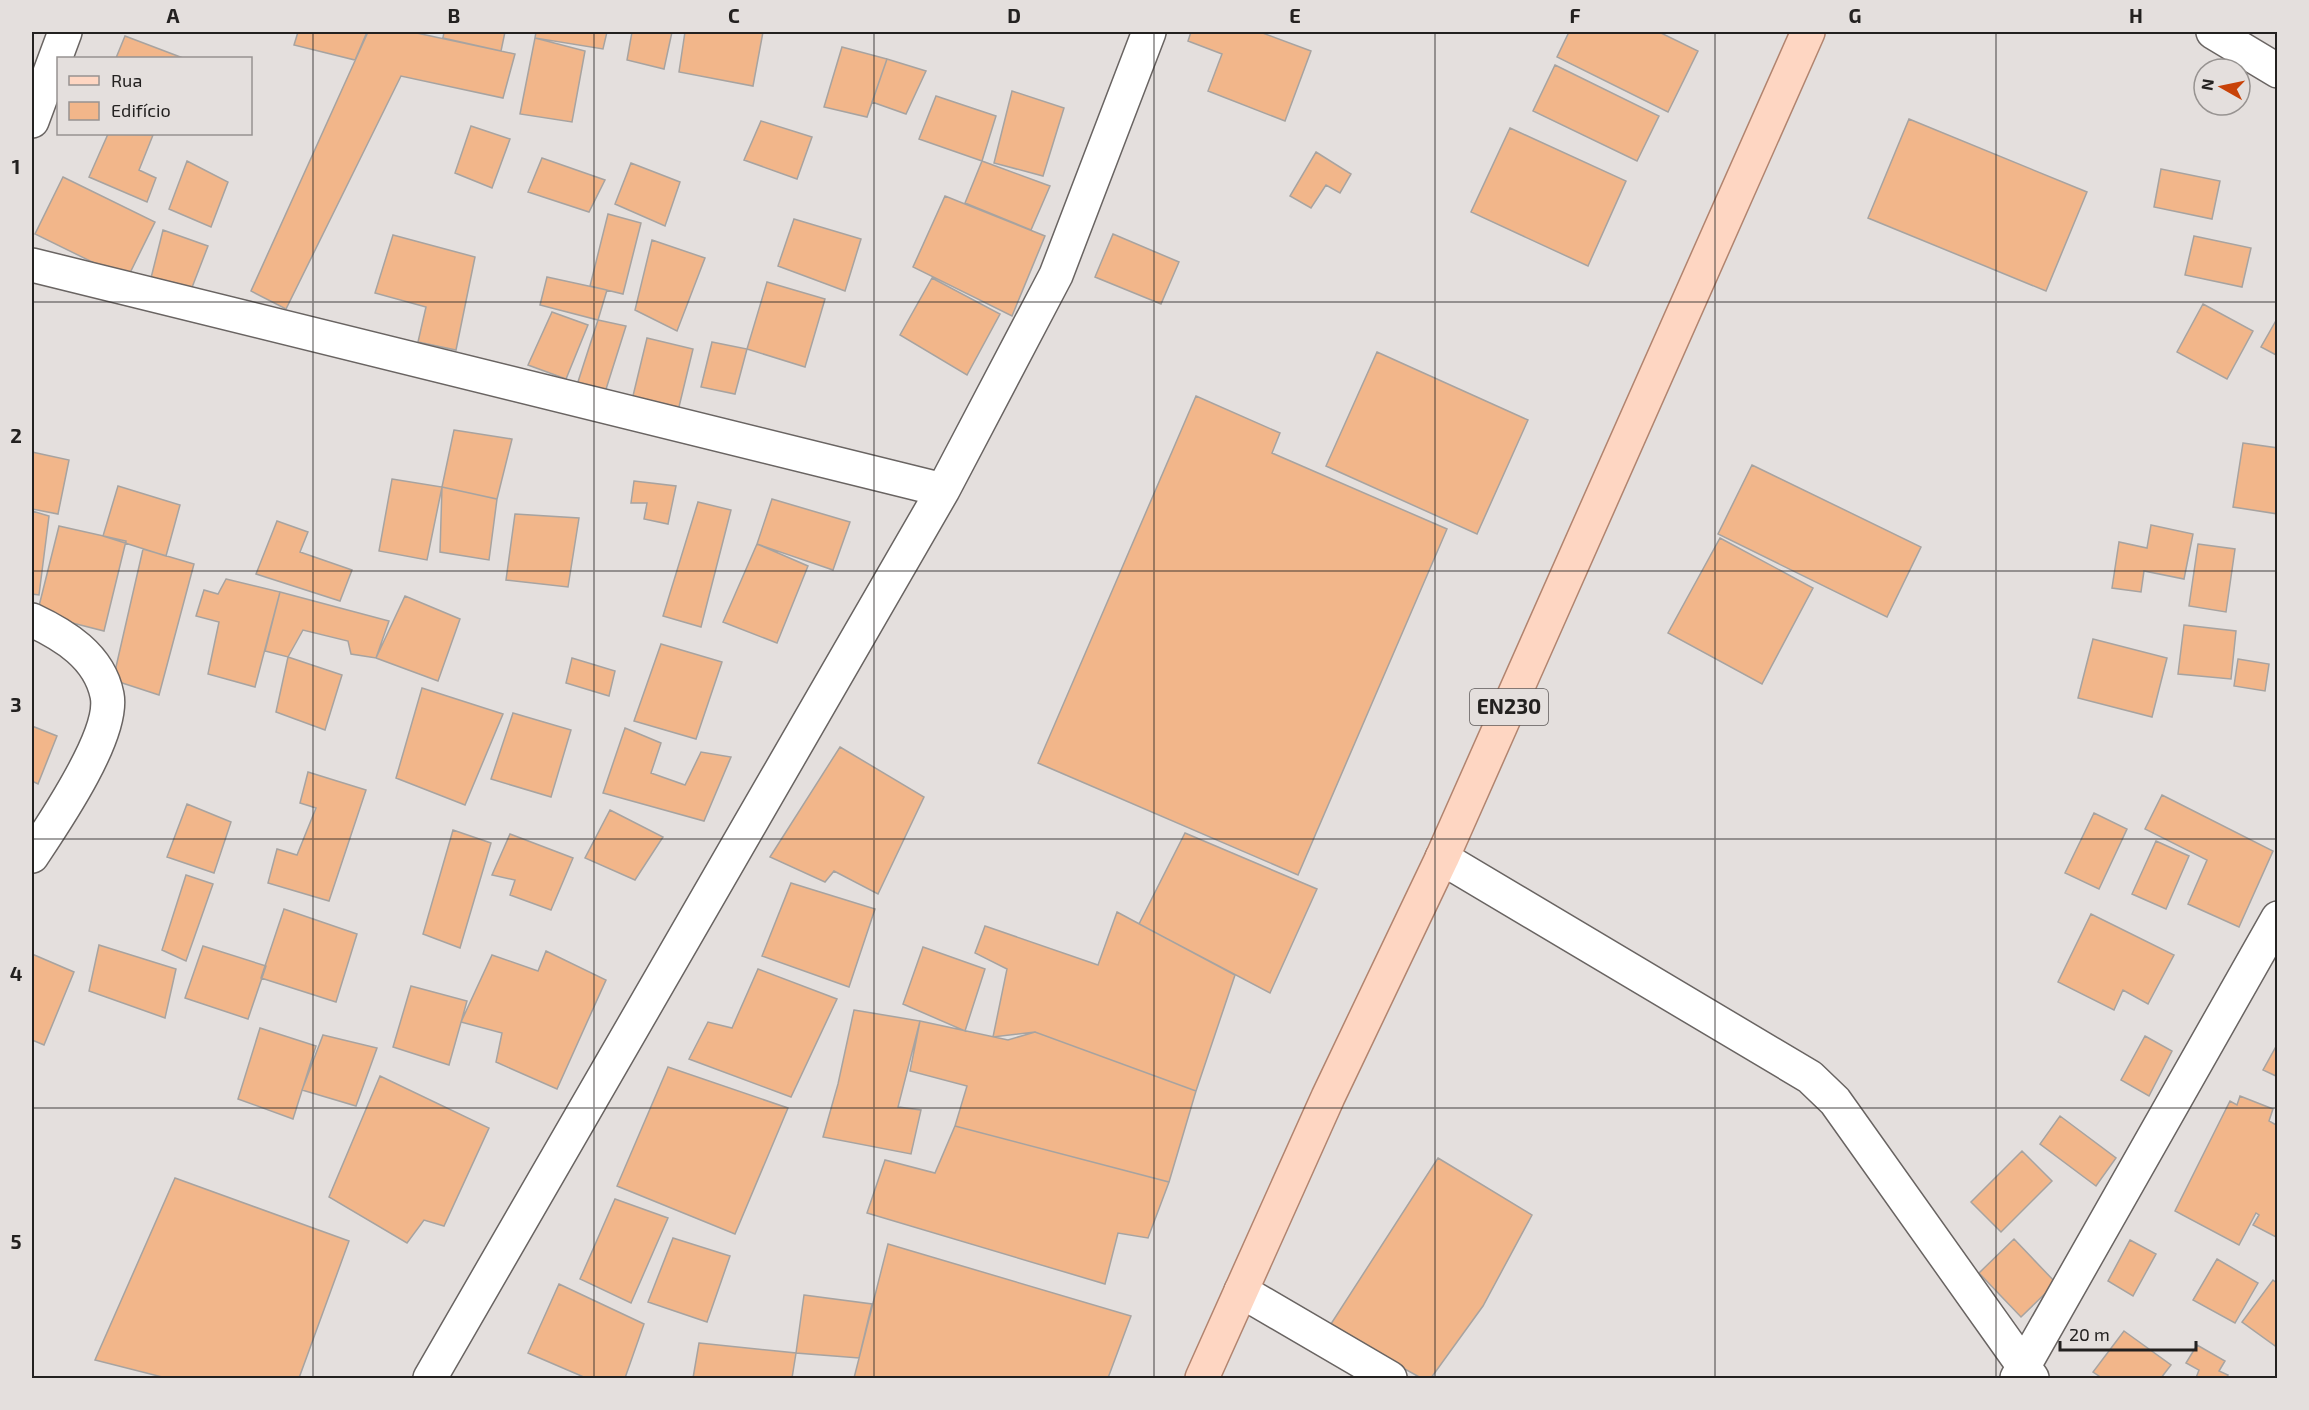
<svg xmlns="http://www.w3.org/2000/svg" width="2309" height="1410" font-family="'Exo 2',sans-serif">
<rect width="100%" height="100%" fill="#e4dfdd"/>
<path fill="#f2b68a" stroke="#a7a3a0" stroke-width="1.5" d="M 298,32 L 367,32 L 355,60 L 294,45 Z
M 368,32 L 412,32 L 515,54 L 503,98 L 401,76 L 286,309 L 251,291 Z
M 444,32 L 505,32 L 501,51 L 443,38 Z
M 536,32 L 607,32 L 603,49 L 535,38 Z
M 632,32 L 672,32 L 664,69 L 627,60 Z
M 685,32 L 763,32 L 753,86 L 679,72 Z
M 1191,32 L 1260,32 L 1311,51 L 1285,121 L 1208,91 L 1222,54 L 1188,41 Z
M 1569,32 L 1659,32 L 1698,51 L 1668,112 L 1557,57 Z
M 125,36 L 183,58 L 116,58 Z
M 535,38 L 585,51 L 572,122 L 520,114 Z
M 842,47 L 887,59 L 867,117 L 824,107 Z
M 887,59 L 926,71 L 906,114 L 872,102 Z
M 1555,65 L 1659,116 L 1637,161 L 1533,111 Z
M 1012,91 L 1064,108 L 1043,176 L 994,163 Z
M 936,96 L 996,116 L 982,161 L 919,139 Z
M 1909,119 L 2087,192 L 2046,291 L 1868,218 Z
M 761,121 L 812,137 L 797,179 L 744,160 Z
M 471,126 L 510,139 L 492,188 L 455,173 Z
M 1510,128 L 1626,181 L 1588,266 L 1471,212 Z
M 108,134 L 153,135 L 139,170 L 156,178 L 147,202 L 89,177 Z
M 1316,152 L 1351,174 L 1340,193 L 1326,185 L 1311,208 L 1290,196 Z
M 542,158 L 605,180 L 589,212 L 528,192 Z
M 187,161 L 228,182 L 211,227 L 169,209 Z
M 982,161 L 1050,186 L 1031,230 L 965,203 Z
M 631,163 L 680,182 L 665,226 L 615,204 Z
M 2161,169 L 2220,181 L 2212,219 L 2154,207 Z
M 63,177 L 155,222 L 127,279 L 35,234 Z
M 945,196 L 1045,236 L 1012,316 L 913,267 Z
M 608,214 L 641,223 L 623,294 L 590,286 Z
M 794,219 L 861,239 L 845,291 L 778,266 Z
M 163,230 L 208,246 L 186,303 L 150,282 Z
M 1113,234 L 1179,262 L 1161,304 L 1095,277 Z
M 393,235 L 475,257 L 456,350 L 418,342 L 426,307 L 375,293 Z
M 2194,236 L 2251,248 L 2242,287 L 2185,275 Z
M 652,240 L 705,258 L 677,331 L 635,310 Z
M 547,277 L 607,290 L 598,320 L 540,305 Z
M 932,278 L 1000,314 L 967,375 L 900,335 Z
M 767,282 L 825,299 L 805,367 L 747,349 Z
M 2203,304 L 2253,331 L 2227,379 L 2177,352 Z
M 552,312 L 588,325 L 566,379 L 528,365 Z
M 2278,317 L 2278,356 L 2261,347 Z
M 598,320 L 626,326 L 601,405 L 576,388 Z
M 647,338 L 693,349 L 678,411 L 632,400 Z
M 712,342 L 747,349 L 735,394 L 701,387 Z
M 1377,352 L 1528,420 L 1477,534 L 1326,466 Z
M 1196,396 L 1280,433 L 1272,453 L 1447,529 L 1298,875 L 1038,763 Z
M 454,430 L 512,439 L 497,499 L 442,487 Z
M 2243,443 L 2278,448 L 2278,514 L 2233,507 Z
M 32,452 L 69,460 L 58,514 L 32,509 Z
M 1752,465 L 1921,547 L 1887,617 L 1718,534 Z
M 392,479 L 442,487 L 427,560 L 379,551 Z
M 634,481 L 676,486 L 668,524 L 644,519 L 647,503 L 631,503 Z
M 118,486 L 180,505 L 166,556 L 103,536 Z
M 442,487 L 497,499 L 489,560 L 440,552 Z
M 772,499 L 850,522 L 833,570 L 757,544 Z
M 698,502 L 731,510 L 701,627 L 663,616 Z
M 32,511 L 49,516 L 39,595 L 32,594 Z
M 515,514 L 579,518 L 568,587 L 506,580 Z
M 277,521 L 308,532 L 300,552 L 352,570 L 340,601 L 256,574 Z
M 2151,525 L 2193,534 L 2184,579 L 2144,571 L 2141,592 L 2112,588 L 2119,542 L 2147,548 Z
M 59,526 L 126,541 L 104,631 L 37,614 Z
M 1720,538 L 1813,588 L 1762,684 L 1668,633 Z
M 757,544 L 808,566 L 777,643 L 723,622 Z
M 2198,544 L 2235,549 L 2226,612 L 2189,606 Z
M 143,549 L 194,564 L 159,695 L 113,680 Z
M 226,579 L 280,592 L 255,687 L 208,674 L 219,622 L 196,616 L 204,590 L 218,594 Z
M 280,592 L 389,621 L 376,658 L 351,654 L 348,641 L 303,630 L 288,657 L 265,651 Z
M 405,596 L 460,619 L 438,681 L 376,658 Z
M 2184,625 L 2236,631 L 2231,679 L 2178,674 Z
M 2093,639 L 2167,658 L 2152,717 L 2078,698 Z
M 661,644 L 722,662 L 696,739 L 634,721 Z
M 288,657 L 342,675 L 325,730 L 276,712 Z
M 572,658 L 615,671 L 609,696 L 566,683 Z
M 2238,659 L 2269,664 L 2265,691 L 2234,686 Z
M 422,688 L 503,714 L 465,805 L 396,778 Z
M 513,713 L 571,730 L 551,797 L 491,779 Z
M 32,726 L 57,736 L 38,784 L 32,781 Z
M 625,728 L 661,743 L 651,773 L 685,785 L 701,752 L 731,757 L 704,821 L 603,793 Z
M 840,747 L 924,797 L 878,894 L 834,871 L 825,882 L 770,857 Z
M 308,772 L 366,790 L 329,901 L 268,883 L 277,849 L 297,855 L 316,808 L 300,803 Z
M 2162,795 L 2273,851 L 2239,927 L 2188,904 L 2207,860 L 2145,829 Z
M 187,804 L 231,822 L 214,873 L 167,857 Z
M 610,810 L 663,837 L 635,880 L 585,858 Z
M 2094,813 L 2127,829 L 2099,889 L 2065,873 Z
M 453,830 L 491,843 L 460,948 L 423,934 Z
M 1185,833 L 1317,889 L 1270,993 L 1139,924 Z
M 510,834 L 573,858 L 551,910 L 510,895 L 515,880 L 492,875 Z
M 2156,841 L 2189,856 L 2166,909 L 2132,894 Z
M 186,875 L 213,884 L 186,961 L 162,950 Z
M 791,883 L 875,909 L 849,987 L 762,956 Z
M 284,909 L 357,934 L 336,1002 L 261,978 Z
M 1117,912 L 1235,975 L 1196,1091 L 1035,1032 L 993,1037 L 1007,969 L 975,953 L 985,926 L 1098,965 Z
M 2091,914 L 2174,955 L 2148,1004 L 2123,990 L 2114,1010 L 2058,982 Z
M 99,945 L 176,969 L 165,1018 L 89,991 Z
M 203,946 L 266,966 L 248,1019 L 185,998 Z
M 923,947 L 985,969 L 965,1031 L 903,1004 Z
M 546,951 L 606,980 L 557,1089 L 496,1062 L 502,1033 L 461,1022 L 492,955 L 538,971 Z
M 32,954 L 74,972 L 44,1045 L 32,1040 Z
M 758,969 L 837,999 L 791,1097 L 689,1059 L 708,1022 L 732,1028 Z
M 411,986 L 467,1001 L 449,1065 L 393,1047 Z
M 854,1010 L 920,1021 L 898,1107 L 921,1110 L 911,1154 L 823,1137 L 838,1084 Z
M 920,1021 L 1008,1040 L 1035,1032 L 1196,1091 L 1169,1182 L 955,1126 L 967,1086 L 910,1071 Z
M 260,1028 L 316,1046 L 293,1119 L 238,1099 Z
M 323,1035 L 377,1048 L 356,1106 L 302,1090 Z
M 2145,1036 L 2172,1051 L 2149,1096 L 2121,1080 Z
M 2278,1043 L 2278,1077 L 2263,1070 Z
M 668,1067 L 788,1108 L 735,1234 L 617,1186 Z
M 380,1076 L 489,1128 L 444,1226 L 424,1220 L 407,1243 L 329,1197 Z
M 2240,1096 L 2273,1109 L 2269,1121 L 2278,1126 L 2278,1238 L 2253,1225 L 2259,1215 L 2256,1213 L 2239,1245 L 2175,1211 L 2230,1101 L 2237,1105 Z
M 2060,1116 L 2116,1158 L 2096,1186 L 2040,1144 Z
M 955,1126 L 1169,1182 L 1148,1238 L 1118,1233 L 1105,1284 L 867,1213 L 885,1160 L 935,1173 Z
M 2022,1151 L 2052,1181 L 2001,1232 L 1971,1202 Z
M 1438,1158 L 1532,1215 L 1483,1306 L 1431,1378 L 1421,1378 L 1329,1327 Z
M 175,1178 L 349,1241 L 299,1378 L 166,1378 L 95,1360 Z
M 615,1199 L 668,1218 L 631,1303 L 580,1279 Z
M 673,1238 L 730,1256 L 707,1322 L 648,1302 Z
M 2014,1239 L 2056,1283 L 2021,1317 L 1979,1273 Z
M 2130,1240 L 2156,1254 L 2133,1296 L 2108,1281 Z
M 888,1244 L 1131,1316 L 1108,1378 L 854,1378 Z
M 2217,1259 L 2258,1283 L 2235,1323 L 2193,1300 Z
M 2273,1280 L 2278,1284 L 2278,1348 L 2242,1322 Z
M 559,1284 L 644,1324 L 625,1378 L 586,1378 L 528,1353 Z
M 804,1295 L 872,1304 L 859,1358 L 796,1353 Z
M 2124,1331 L 2171,1365 L 2161,1378 L 2102,1378 L 2093,1372 Z
M 699,1343 L 796,1353 L 792,1378 L 693,1378 Z
M 2197,1345 L 2225,1361 L 2219,1371 L 2228,1375 L 2226,1378 L 2196,1378 L 2199,1370 L 2186,1363 Z"/>
<g fill="none" stroke-linecap="round" stroke-linejoin="round">
<defs>
<path id="street" d="M 2213,32 L 2278,71
M 32,121 L 65,32
M 32,265 L 943,490
M 32,620 C 64,635 99,656 107,695 C 115,734 54,823 32,856
M 1442,858 L 1810,1077 L 1835,1101 L 2032,1378
M 1241,1291 L 1390,1378
M 430,1378 L 943,490 L 1056,275 L 1149,32
M 2017,1378 L 2278,918"/>
<path id="primary" d="M 1202,1378 L 1328,1097 L 1442,858 L 1808,32"/>
</defs>
<use href="#street" stroke="#696462" stroke-width="36"/>
<use href="#primary" stroke="#b1846f" stroke-width="36"/>
<use href="#street" stroke="#fff" stroke-width="33"/>
<use href="#primary" stroke="#fed6c2" stroke-width="33"/>
</g>
<path fill="none" stroke="#232120" stroke-width="1.5" stroke-opacity="0.55" d="M 313,32 L 313,1378M 594,32 L 594,1378M 874,32 L 874,1378M 1154,32 L 1154,1378M 1435,32 L 1435,1378M 1715,32 L 1715,1378M 1996,32 L 1996,1378M 32,302 L 2278,302M 32,571 L 2278,571M 32,839 L 2278,839M 32,1108 L 2278,1108"/>
<g text-anchor="middle" stroke-width="4.5" stroke-linejoin="round" paint-order="stroke">
<rect fill="#e4dfdd" stroke="#5d5a59" stroke-width="1.5" x="1470" y="689" width="78" height="36" rx="4.5"/>
<g font-size="21" font-weight="bold" fill="#232120">
<text x="1509" y="714">EN230</text>
</g>
</g>
<rect width="2309" height="1410" fill="none" stroke="#e4dfdd" stroke-width="66"/>
<rect x="57" y="57" width="195" height="78" fill="#e4dfdd" stroke="#979391" stroke-width="1.5"/>
<rect x="69" y="76" width="30" height="9" fill="#fed6c2" stroke="#979391" stroke-width="1.5"/>
<text x="111" y="87" font-size="18" fill="#232120">Rua</text>
<rect x="69" y="102" width="30" height="18" fill="#f2b68a" stroke="#979391" stroke-width="1.5"/>
<text x="111" y="117" font-size="18" fill="#232120">Edifício</text>
<g transform="translate(2222 87) rotate(279)"><circle r="28" fill="#e4dfdd" stroke="#979391" stroke-width="1.5"/>
<path d="M0-4.5L10 22L0 15L-10 22Z" fill="#c84208"/>
<text y="-9" font-size="16" font-weight="bold" text-anchor="middle" fill="#232120">N</text>
</g>
<path d="M2060 1341v9h136v-9" fill="none" stroke="#232120" stroke-width="3"/>
<text x="2069" y="1341" font-size="18" fill="#232120" stroke="#e4dfdd" stroke-width="4.5" paint-order="stroke">20 m</text>
<rect x="33" y="33" width="2243" height="1344" fill="none" stroke="#232120" stroke-width="2"/>
<g font-size="20" text-anchor="middle" font-weight="bold" fill="#232120">
<text x="173" y="23">A</text>
<text x="454" y="23">B</text>
<text x="734" y="23">C</text>
<text x="1014" y="23">D</text>
<text x="1295" y="23">E</text>
<text x="1575" y="23">F</text>
<text x="1855" y="23">G</text>
<text x="2136" y="23">H</text>
<text x="16" y="174">1</text>
<text x="16" y="443">2</text>
<text x="16" y="712">3</text>
<text x="16" y="981">4</text>
<text x="16" y="1249">5</text>
</g>
</svg>
